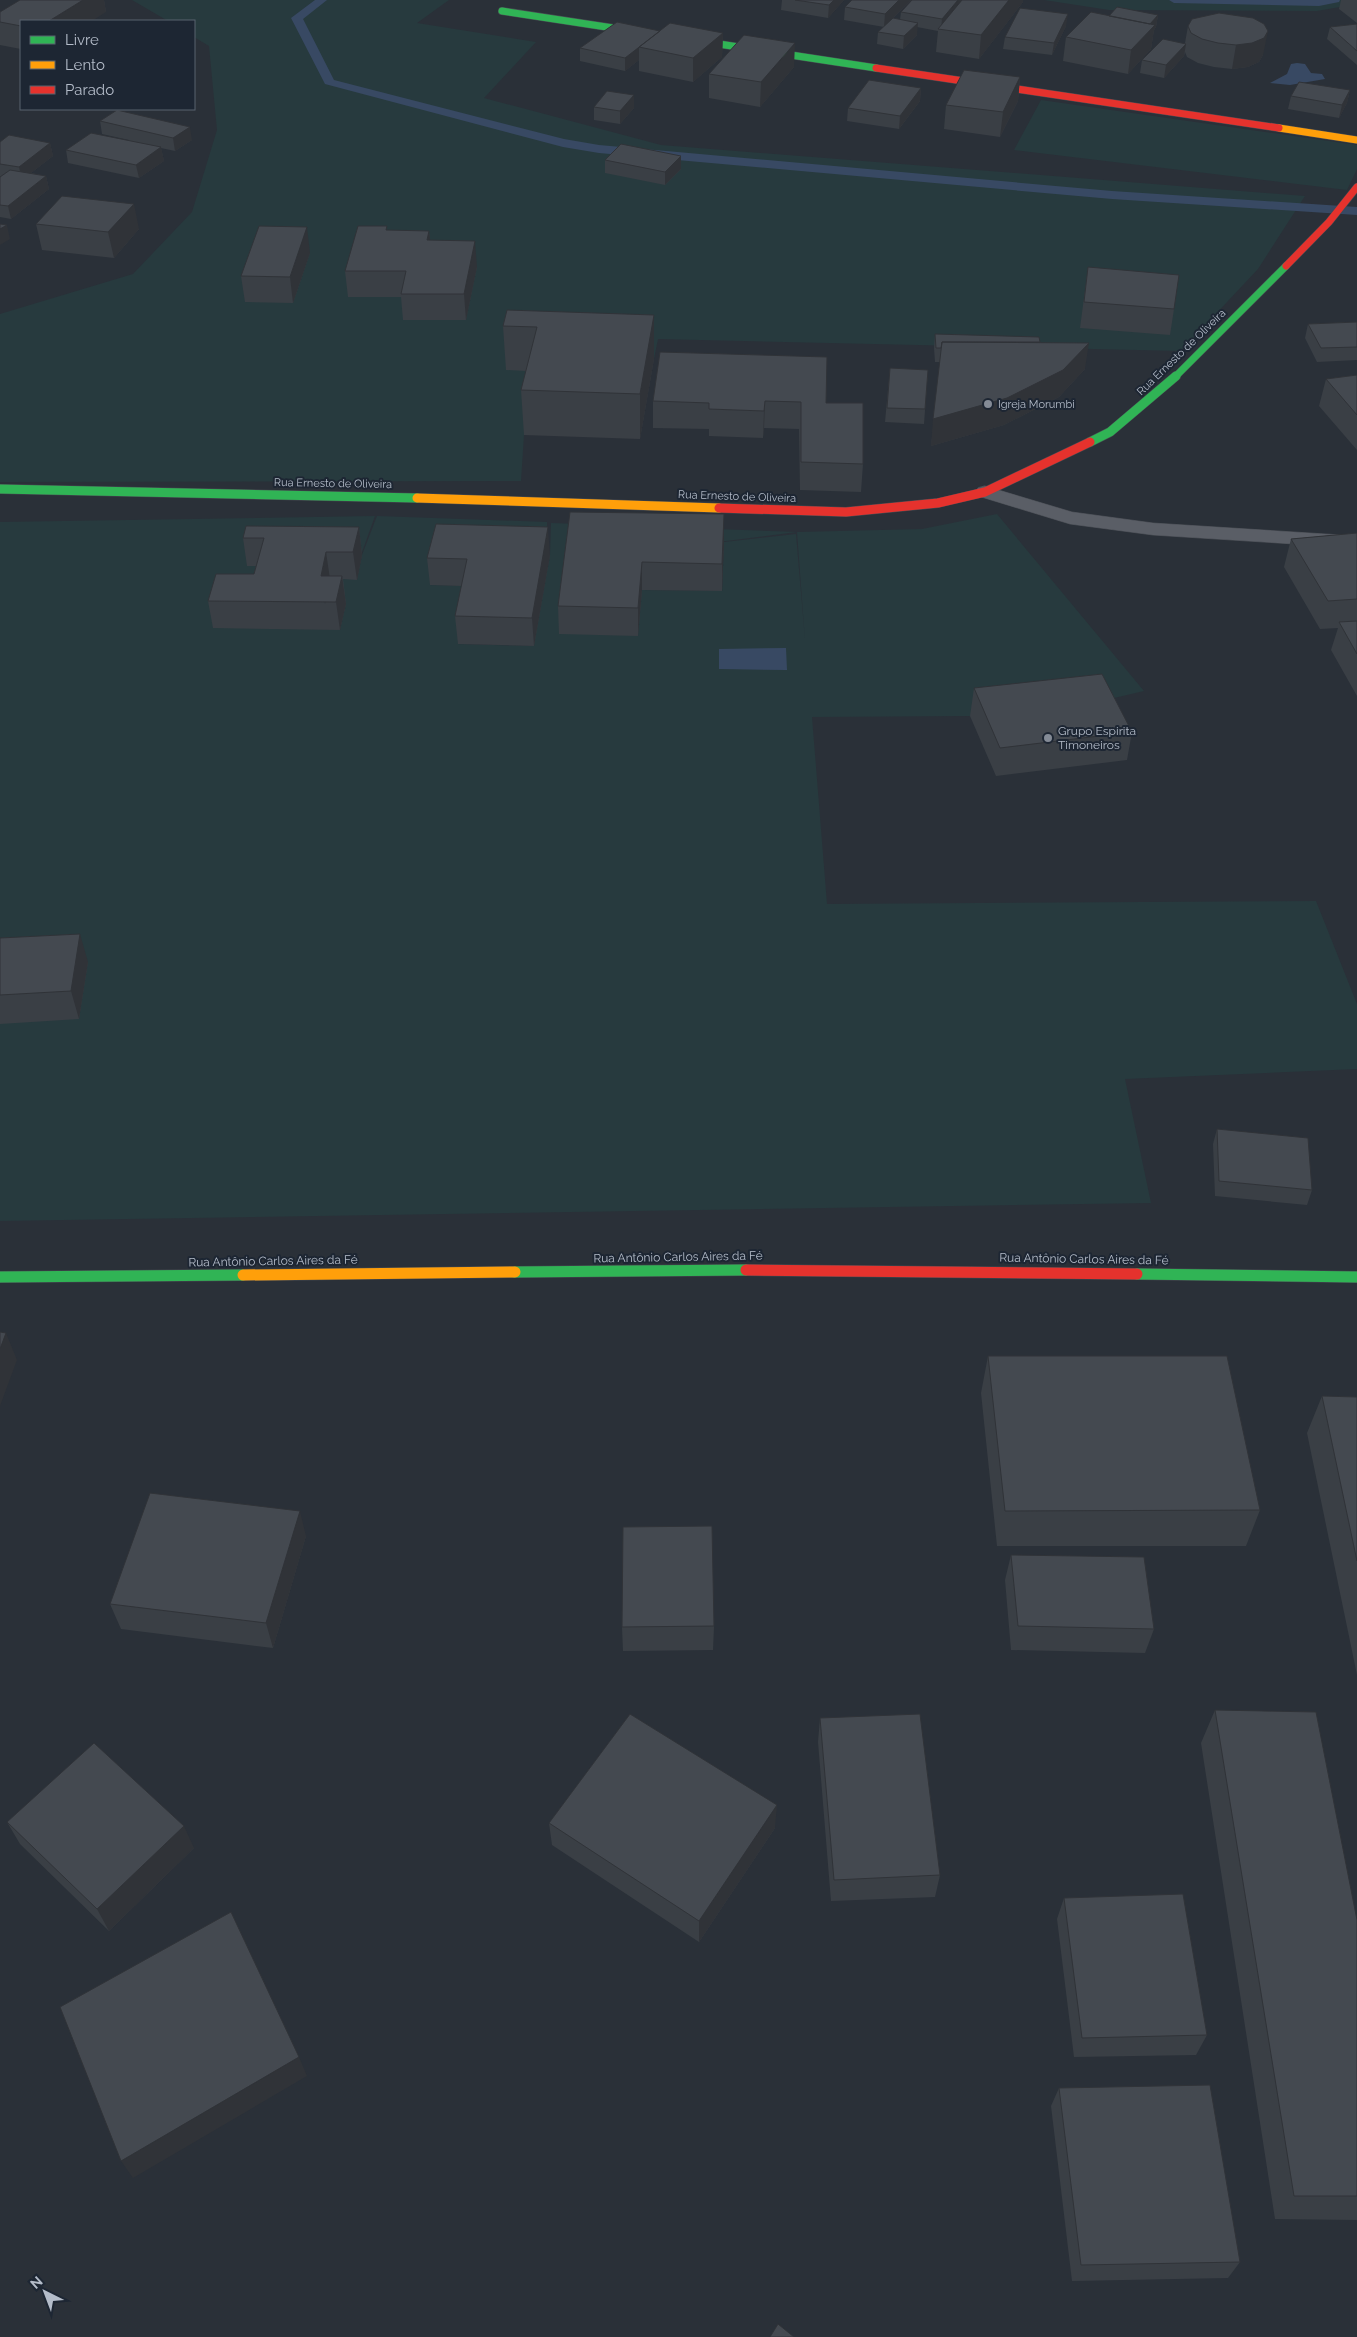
<svg xmlns="http://www.w3.org/2000/svg" width="1357" height="2337" font-family="Raleway,sans-serif">
<rect width="100%" height="100%" fill="#2a3038"/>
<path fill="#273a3e" fill-rule="evenodd" d="M 132,0 L 449,0 L 417,23 L 536,42 L 484,98 L 661,145 L 1305,196 L 1258,269 L 1181,351 L 658,339 L 654,359 L 539,371 L 524,435 L 521,481 L 0,482 L 0,314 L 133,274 L 192,212 L 217,130 L 209,46 L 194,37 L 194,21 L 168,21 Z
M 1044,0 L 1357,0 L 1357,4 L 1317,11 L 1109,10 Z
M 1041,100 L 1357,145 L 1357,169 L 1347,190 L 1014,150 Z
M 997,514 L 1144,691 L 1097,702 L 970,716 L 812,717 L 827,904 L 1316,901 L 1357,1004 L 1357,1069 L 1125,1079 L 1151,1203 L 0,1221 L 0,522 L 375,516 L 361,555 L 269,566 L 330,579 L 357,579 L 362,555 L 377,516 L 547,522 L 547,555 L 430,585 L 470,586 L 458,644 L 533,646 L 550,555 L 551,523 L 798,532 L 922,529 ZM 797,532 L 805,640 L 796,534 L 724,542 L 722,591 L 642,590 L 571,539 L 718,542 Z"/>
<path fill="#384963" d="M 1297,63 L 1305,64 L 1311,73 L 1322,74 L 1325,79 L 1290,85 L 1270,83 L 1287,74 L 1291,64 Z
M 786,648 L 787,670 L 719,669 L 719,649 Z"/>
<g fill="none" stroke-linecap="round" stroke-linejoin="round">
<path fill="#384963" fill-rule="evenodd" d="M 315,0 L 327,0 L 303,19 L 334,80 L 564,139 L 599,145 L 1112,191 L 1357,207 L 1357,215 L 1112,199 L 599,153 L 563,147 L 325,84 L 291,18 Z
M 1169,0 L 1340,0 L 1339,2 L 1319,6 L 1174,3 Z"/>
<defs>
<path id="street" d="M 985,486 L 1072,512 L 1153,523 L 1357,536 L 1357,548 L 1153,535 L 1070,524 L 978,496 L 975,492 L 978,488 Z"/>
<path id="fast-far2" d="M 502,11 L 646,33
M 686,39 L 876,68
M 1174,378 L 1286,266"/>
<path id="fast-far1" d="M 1090,442 L 1110,432 L 1176,376
M 0,489 L 417,498"/>
<path id="fast" d="M 515,1272 L 746,1270
M 1137,1274 L 1357,1277
M 0,1277 L 243,1275"/>
<path id="slow-far2" d="M 1279,128 L 1357,140"/>
<path id="slow-far1" d="M 417,498 L 719,508"/>
<path id="slow" d="M 243,1275 L 515,1272"/>
<path id="jam-far2" d="M 876,68 L 1279,128
M 1286,266 L 1329,222 L 1357,187"/>
<path id="jam-far1" d="M 719,508 L 846,512 L 938,503 L 985,492 L 1090,442"/>
<path id="jam" d="M 746,1270 L 1137,1274"/>
</defs>
<use href="#street" stroke="#484c53" stroke-width="1"/>
<use href="#fast-far2" stroke="#484c53" stroke-width="8"/>
<use href="#fast-far1" stroke="#484c53" stroke-width="10"/>
<use href="#fast" stroke="#484c53" stroke-width="12"/>
<use href="#slow-far2" stroke="#484c53" stroke-width="8"/>
<use href="#slow-far1" stroke="#484c53" stroke-width="10"/>
<use href="#slow" stroke="#484c53" stroke-width="12"/>
<use href="#jam-far2" stroke="#484c53" stroke-width="8"/>
<use href="#jam-far1" stroke="#484c53" stroke-width="10"/>
<use href="#jam" stroke="#484c53" stroke-width="12"/>
<use href="#street" fill="#5a5e66" fill-rule="evenodd"/>
<use href="#fast-far2" stroke="#30b455" stroke-width="7"/>
<use href="#fast-far1" stroke="#30b455" stroke-width="9"/>
<use href="#fast" stroke="#30b455" stroke-width="11"/>
<use href="#slow-far2" stroke="#ff9f0a" stroke-width="7"/>
<use href="#slow-far1" stroke="#ff9f0a" stroke-width="9"/>
<use href="#slow" stroke="#ff9f0a" stroke-width="11"/>
<use href="#jam-far2" stroke="#e5322d" stroke-width="7"/>
<use href="#jam-far1" stroke="#e5322d" stroke-width="9"/>
<use href="#jam" stroke="#e5322d" stroke-width="11"/>
</g>
<path fill="#3a3f45" d="M 20,0 L 104,0 L 106,12 L 21,21 L 21,49 L 0,45 L 0,12 Z
M 782,0 L 844,0 L 828,18 L 781,10 Z
M 911,0 L 887,24 L 900,20 L 901,12 L 1023,2 L 979,59 L 936,52 L 938,31 L 917,27 L 917,35 L 903,49 L 877,44 L 878,32 L 884,27 L 844,20 L 845,7 Z
M 1341,0 L 1357,0 L 1357,23 L 1339,9 Z
M 1158,15 L 1156,27 L 1154,30 L 1151,49 L 1128,74 L 1063,61 L 1066,37 L 1109,16 Z
M 1357,24 L 1357,65 L 1327,39 L 1330,27 Z
M 1066,26 L 1052,55 L 1003,49 L 1005,37 Z
M 1188,26 L 1263,55 L 1259,62 L 1248,67 L 1232,69 L 1214,67 L 1198,63 L 1187,57 L 1185,52 L 1184,56 L 1164,78 L 1140,73 L 1142,60 L 1185,43 Z
M 660,31 L 723,33 L 722,57 L 693,82 L 639,71 L 639,60 L 625,71 L 580,61 L 580,48 Z
M 794,67 L 760,107 L 709,98 L 709,74 Z
M 1020,77 L 1018,101 L 1000,137 L 944,129 L 946,105 Z
M 921,88 L 920,101 L 899,129 L 847,121 L 848,108 Z
M 1350,90 L 1347,103 L 1339,118 L 1288,109 L 1291,96 Z
M 594,107 L 634,108 L 620,124 L 594,120 Z
M 100,121 L 192,140 L 175,151 L 161,148 L 164,161 L 139,178 L 68,163 L 66,150 L 129,140 L 102,134 Z
M 0,142 L 50,143 L 53,156 L 31,173 L 46,176 L 49,189 L 11,219 L 0,217 L 0,177 L 1,177 L 0,176 Z
M 681,156 L 681,169 L 665,185 L 605,173 L 605,160 Z
M 36,224 L 139,229 L 114,258 L 42,250 Z
M 387,230 L 429,231 L 430,240 L 477,267 L 466,320 L 403,320 L 401,297 L 348,297 L 345,271 Z
M 310,253 L 293,303 L 245,302 L 241,276 Z
M 1088,267 L 1174,309 L 1170,335 L 1080,328 Z
M 507,310 L 654,359 L 640,439 L 524,435 L 521,390 L 526,371 L 506,370 L 503,326 Z
M 1357,322 L 1357,360 L 1317,362 L 1305,338 L 1308,324 Z
M 935,334 L 1040,342 L 1085,369 L 1059,397 L 1004,425 L 931,446 L 940,362 L 935,362 L 934,348 Z
M 660,352 L 826,403 L 863,464 L 861,492 L 800,490 L 799,429 L 764,428 L 763,438 L 709,436 L 709,429 L 653,428 L 653,401 Z
M 890,368 L 928,370 L 924,424 L 885,422 Z
M 1357,375 L 1357,450 L 1319,406 L 1326,379 Z
M 570,512 L 724,542 L 722,591 L 642,590 L 638,636 L 559,634 L 558,606 Z
M 359,527 L 362,555 L 357,580 L 343,579 L 346,604 L 340,630 L 213,628 L 208,601 L 254,574 L 256,566 L 247,566 L 243,538 Z
M 1357,533 L 1357,696 L 1331,650 L 1338,628 L 1320,629 L 1284,567 L 1291,539 Z
M 550,555 L 534,646 L 458,644 L 455,616 L 462,586 L 430,585 L 427,558 Z
M 974,688 L 1132,732 L 1127,760 L 996,776 L 970,716 Z
M 0,938 L 88,962 L 79,1019 L 0,1024 Z
M 1217,1129 L 1312,1190 L 1307,1205 L 1215,1196 L 1213,1144 Z
M 988,1356 L 1260,1510 L 1246,1546 L 997,1546 L 981,1393 Z
M 1322,1396 L 1357,1397 L 1357,1675 L 1307,1433 Z
M 306,1536 L 273,1648 L 121,1629 L 110,1604 Z
M 1011,1555 L 1154,1629 L 1145,1653 L 1011,1650 L 1005,1580 Z
M 714,1626 L 713,1650 L 623,1651 L 622,1627 Z
M 1215,1710 L 1357,1920 L 1357,2220 L 1275,2219 L 1201,1743 Z
M 820,1718 L 940,1875 L 935,1897 L 831,1901 L 818,1742 Z
M 7,1822 L 194,1848 L 109,1931 L 20,1844 Z
M 549,1823 L 775,1828 L 699,1942 L 552,1845 Z
M 1064,1898 L 1207,2035 L 1196,2055 L 1074,2057 L 1057,1919 Z
M 1059,2088 L 1240,2262 L 1228,2278 L 1072,2281 L 1051,2106 Z"/>
<path fill="#303338" d="M 83,0 L 104,0 L 106,12 L 92,21 L 49,21 Z
M 834,0 L 844,0 L 828,18 L 829,5 Z
M 899,0 L 911,0 L 884,27 L 885,14 Z
M 958,0 L 968,0 L 941,29 L 942,19 Z
M 1009,0 L 1023,0 L 1023,2 L 979,59 L 981,35 Z
M 1068,14 L 1066,26 L 1052,55 L 1054,43 Z
M 1158,15 L 1156,27 L 1154,30 L 1151,49 L 1128,74 L 1131,50 L 1142,33 Z
M 918,23 L 917,35 L 903,49 L 904,36 Z
M 1268,31 L 1263,55 L 1259,62 L 1248,67 L 1232,69 L 1236,45 Z
M 723,33 L 722,57 L 693,82 L 693,58 Z
M 795,43 L 794,67 L 760,107 L 761,82 Z
M 1186,44 L 1184,56 L 1164,78 L 1166,65 Z
M 639,47 L 639,60 L 625,71 L 625,58 Z
M 1020,77 L 1018,101 L 1000,137 L 1003,112 Z
M 921,88 L 920,101 L 899,129 L 900,116 Z
M 1350,90 L 1347,103 L 1339,118 L 1342,105 Z
M 634,95 L 634,108 L 620,124 L 620,111 Z
M 190,127 L 192,140 L 175,151 L 173,138 Z
M 50,143 L 53,156 L 22,180 L 19,167 Z
M 161,147 L 164,161 L 139,178 L 136,165 Z
M 681,156 L 681,169 L 665,185 L 665,172 Z
M 46,176 L 49,189 L 11,219 L 8,206 Z
M 134,204 L 139,229 L 114,258 L 108,232 Z
M 7,225 L 10,239 L 0,245 L 0,229 Z
M 307,227 L 310,253 L 293,303 L 290,277 Z
M 429,231 L 432,256 L 427,240 Z
M 475,241 L 477,267 L 466,320 L 464,294 Z
M 654,315 L 654,359 L 640,439 L 640,394 Z
M 1089,343 L 1085,369 L 1059,397 L 1004,425 L 931,446 L 933,419 Z
M 765,401 L 764,428 L 763,438 L 764,411 Z
M 724,514 L 724,542 L 722,591 L 722,564 Z
M 359,527 L 362,555 L 357,580 L 353,552 Z
M 548,527 L 550,555 L 534,646 L 532,618 Z
M 326,552 L 330,579 L 325,604 L 321,576 Z
M 642,562 L 642,590 L 638,636 L 638,608 Z
M 342,576 L 346,604 L 340,630 L 336,602 Z
M 80,934 L 88,962 L 79,1019 L 71,991 Z
M 6,1333 L 17,1360 L 0,1406 L 0,1349 Z
M 300,1511 L 306,1536 L 273,1648 L 266,1623 Z
M 777,1805 L 775,1828 L 699,1942 L 699,1921 Z
M 184,1826 L 194,1848 L 109,1931 L 97,1909 Z
M 299,2057 L 307,2076 L 133,2178 L 121,2161 Z"/>
<path fill="#444950" stroke="#303338" d="M 20,0 L 83,0 L 49,21 L 21,21 L 21,26 L 0,22 L 0,12 Z
M 795,0 L 834,0 L 829,5 Z
M 852,0 L 899,0 L 885,14 L 845,7 Z
M 912,0 L 958,0 L 942,19 L 901,12 Z
M 962,0 L 1009,0 L 981,35 L 938,29 Z
M 1117,7 L 1158,15 L 1150,24 L 1109,16 Z
M 1020,8 L 1068,14 L 1054,43 L 1005,37 Z
M 1091,12 L 1155,25 L 1131,50 L 1066,37 Z
M 1219,13 L 1253,18 L 1264,24 L 1268,31 L 1264,38 L 1252,43 L 1236,45 L 1218,43 L 1202,39 L 1191,33 L 1188,26 L 1192,19 Z
M 893,18 L 918,23 L 904,36 L 878,32 Z
M 617,22 L 660,31 L 625,58 L 580,48 Z
M 670,23 L 723,33 L 693,58 L 639,47 Z
M 1357,24 L 1357,51 L 1330,27 Z
M 744,35 L 795,43 L 761,82 L 709,74 Z
M 1163,39 L 1186,44 L 1166,65 L 1142,60 Z
M 964,70 L 1020,77 L 1003,112 L 946,105 Z
M 869,80 L 921,88 L 900,116 L 848,108 Z
M 1299,82 L 1350,90 L 1342,105 L 1291,96 Z
M 607,91 L 634,95 L 620,111 L 594,107 Z
M 117,110 L 190,127 L 173,138 L 100,121 Z
M 91,133 L 161,147 L 136,165 L 66,150 Z
M 9,135 L 50,143 L 19,167 L 0,164 L 0,142 Z
M 621,144 L 681,156 L 665,172 L 605,160 Z
M 10,170 L 46,176 L 8,206 L 0,205 L 0,177 Z
M 62,196 L 134,204 L 108,232 L 36,224 Z
M 0,224 L 7,225 L 0,229 Z
M 259,226 L 307,227 L 290,277 L 241,276 Z
M 358,226 L 387,226 L 386,230 L 429,231 L 427,240 L 475,241 L 464,294 L 401,294 L 406,271 L 345,271 Z
M 1088,267 L 1179,275 L 1174,309 L 1084,302 Z
M 507,310 L 654,315 L 640,394 L 521,390 L 537,327 L 503,326 Z
M 1357,322 L 1357,347 L 1321,348 L 1308,324 Z
M 935,334 L 1039,337 L 1040,342 L 942,342 L 941,348 L 936,348 Z
M 942,342 L 1089,343 L 1063,370 L 1007,398 L 933,419 Z
M 660,352 L 827,357 L 826,403 L 863,403 L 863,464 L 801,462 L 801,402 L 765,401 L 764,411 L 709,409 L 709,403 L 653,401 Z
M 890,368 L 928,370 L 925,409 L 887,408 Z
M 1357,375 L 1357,415 L 1326,379 Z
M 570,512 L 724,514 L 722,564 L 642,562 L 638,608 L 558,606 Z
M 436,524 L 548,527 L 532,618 L 455,616 L 467,559 L 427,558 Z
M 246,526 L 359,527 L 353,552 L 326,552 L 321,576 L 342,576 L 336,602 L 208,601 L 216,574 L 254,574 L 264,538 L 243,538 Z
M 1357,533 L 1357,599 L 1328,601 L 1291,539 Z
M 1357,621 L 1357,654 L 1339,622 Z
M 1102,674 L 1132,732 L 1000,748 L 974,688 Z
M 80,934 L 71,991 L 0,995 L 0,938 Z
M 1217,1129 L 1308,1138 L 1312,1190 L 1219,1181 Z
M 0,1332 L 6,1333 L 0,1349 Z
M 988,1356 L 1227,1356 L 1260,1510 L 1005,1511 Z
M 1322,1396 L 1357,1397 L 1357,1561 Z
M 150,1493 L 300,1511 L 266,1623 L 110,1604 Z
M 712,1526 L 714,1626 L 622,1627 L 623,1527 Z
M 1011,1555 L 1144,1557 L 1154,1629 L 1018,1626 Z
M 1215,1710 L 1316,1712 L 1357,1920 L 1357,2196 L 1294,2196 Z
M 630,1714 L 777,1805 L 699,1921 L 549,1823 Z
M 920,1714 L 940,1875 L 834,1880 L 820,1718 Z
M 94,1743 L 184,1826 L 97,1909 L 7,1822 Z
M 1183,1894 L 1207,2035 L 1082,2038 L 1064,1898 Z
M 231,1912 L 299,2057 L 121,2161 L 60,2007 Z
M 1210,2085 L 1240,2262 L 1081,2265 L 1059,2088 Z
M 778,2324 L 794,2337 L 770,2337 Z"/>
<g fill="#848b96" stroke="#1d2633" stroke-width="2">
<circle cx="988" cy="404" r="5"/>
<circle cx="1048" cy="738" r="5"/>
</g>
<g text-anchor="middle" stroke-width="4" stroke-linejoin="round" paint-order="stroke">
<g font-size="11" fill="#b4bcc9" stroke="#1d2633">
<text transform="translate(1181 352) rotate(-44)" y="4">Rua Ernesto de Oliveira</text>
<text transform="translate(333 483) rotate(1)" y="4">Rua Ernesto de Oliveira</text>
<text transform="translate(737 496) rotate(2)" y="4">Rua Ernesto de Oliveira</text>
</g>
<g font-size="11" fill="#b4bcc9" stroke="#1d2633" text-anchor="start">
<text x="998" y="408">Igreja Morumbi</text>
</g>
<g font-size="12" fill="#b4bcc9" stroke="#1d2633" text-anchor="start">
<text x="1058" y="735">Grupo Espirita<tspan x="1058" dy="14">Timoneiros</tspan></text>
</g>
<g font-size="12" fill="#b4bcc9" stroke="#1d2633">
<text transform="translate(678 1257) rotate(-1)" y="4">Rua Antônio Carlos Aires da Fé</text>
<text transform="translate(1084 1259) rotate(1)" y="4">Rua Antônio Carlos Aires da Fé</text>
<text transform="translate(273 1261) rotate(-1)" y="4">Rua Antônio Carlos Aires da Fé</text>
</g>
</g>
<rect x="20" y="20" width="175" height="90" fill="#1d2633" stroke="#59626f"/>
<rect x="30" y="36" width="25" height="8" fill="#30b455" stroke="#59626f"/>
<text x="65" y="45" font-size="15" fill="#b4bcc9">Livre</text>
<rect x="30" y="61" width="25" height="8" fill="#ff9f0a" stroke="#59626f"/>
<text x="65" y="70" font-size="15" fill="#b4bcc9">Lento</text>
<rect x="30" y="86" width="25" height="8" fill="#e5322d" stroke="#59626f"/>
<text x="65" y="95" font-size="15" fill="#b4bcc9">Parado</text>
<g transform="translate(45 2292) rotate(318)" stroke="#1d2633" stroke-width="4" paint-order="stroke">
<path d="M0-4L9 19L0 12L-9 19Z" fill="#b4bcc9"/>
<text y="-8" font-size="14" font-weight="bold" text-anchor="middle" fill="#b4bcc9">N</text>
</g>
</svg>
